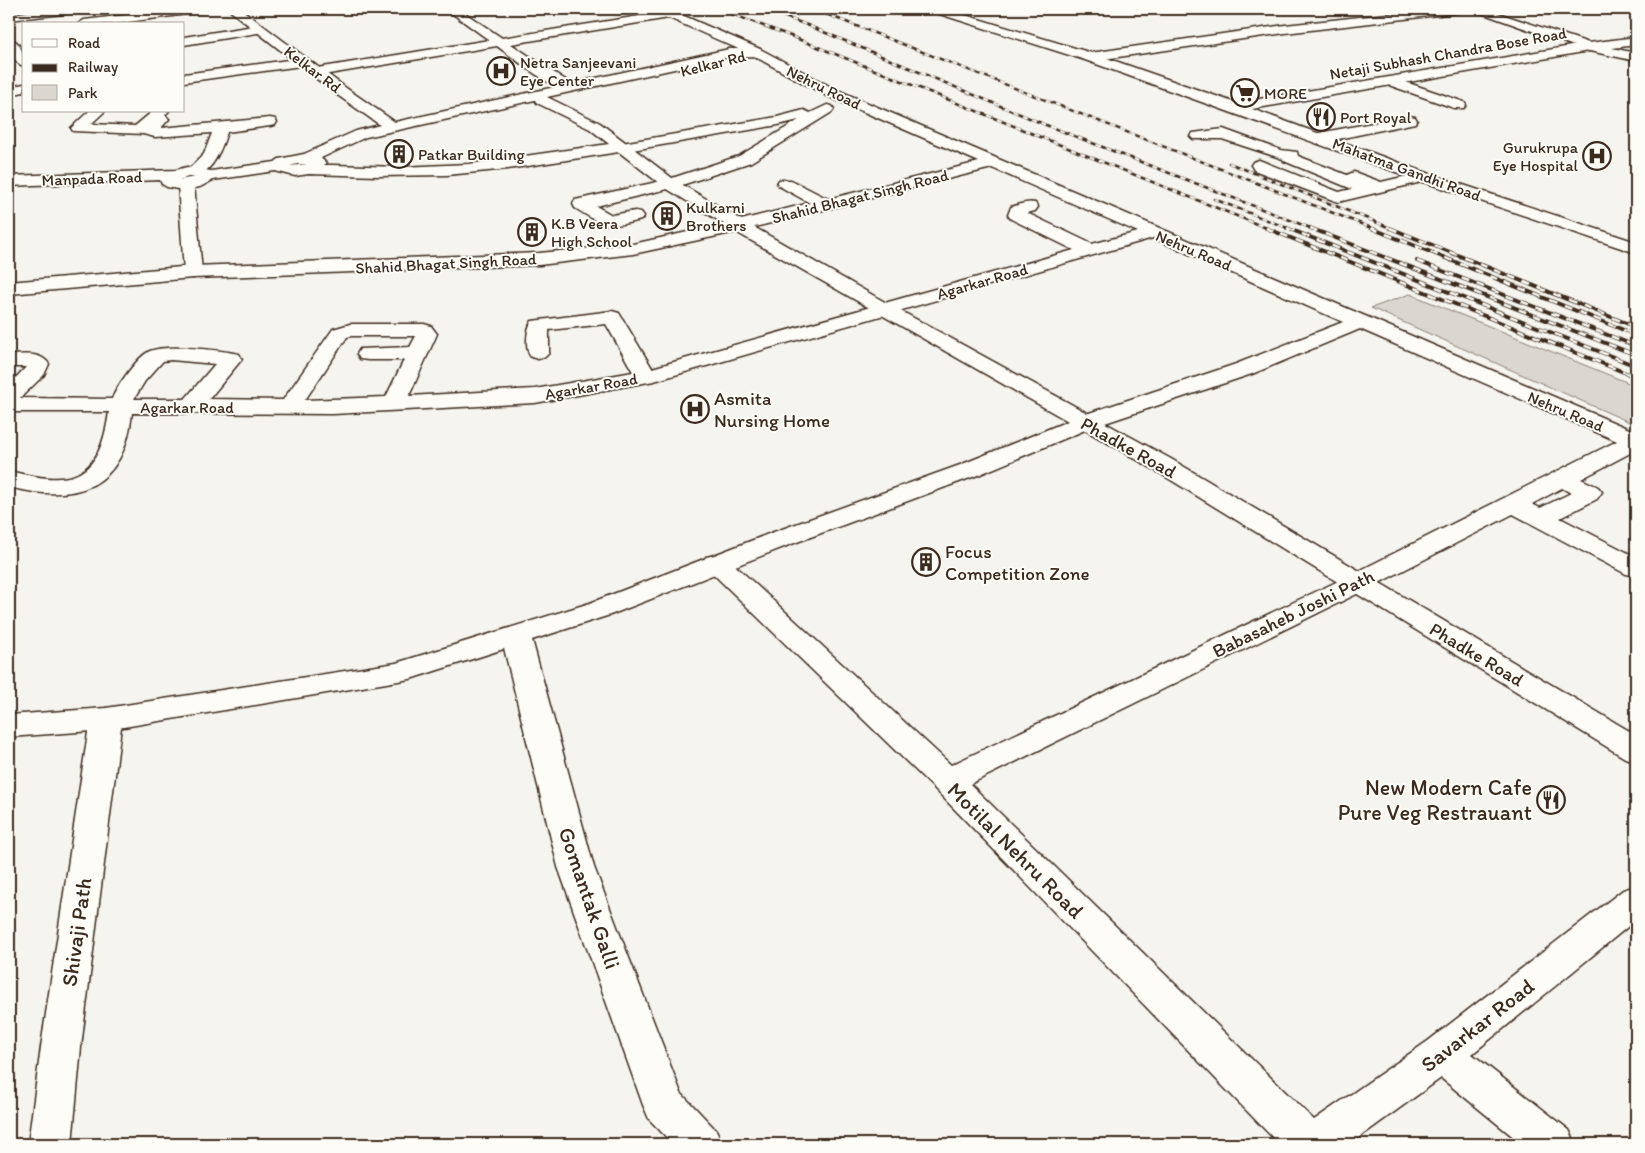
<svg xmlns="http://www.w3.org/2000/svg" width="1645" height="1153" font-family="Itim,sans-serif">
<rect width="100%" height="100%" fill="#f5f4ee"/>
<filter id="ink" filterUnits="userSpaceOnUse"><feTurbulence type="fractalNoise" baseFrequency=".02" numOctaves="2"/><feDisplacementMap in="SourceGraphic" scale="10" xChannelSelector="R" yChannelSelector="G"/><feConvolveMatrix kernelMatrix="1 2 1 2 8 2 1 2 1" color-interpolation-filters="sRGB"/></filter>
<g filter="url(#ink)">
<path fill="#dad6d0" stroke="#8a8077" d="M 1410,294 L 1636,386 L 1636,425 L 1371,308 Z"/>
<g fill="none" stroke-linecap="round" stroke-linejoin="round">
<defs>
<path id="minor" d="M 52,9 L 87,9 L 81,12 L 9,20 L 9,14 Z
M 176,9 L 207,9 L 201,12 L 114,24 L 78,24 L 84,20 Z
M 446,9 L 459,9 L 502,38 L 658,13 L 653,9 L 668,9 L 760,49 L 835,89 L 1636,432 L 1636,450 L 1581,479 L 1598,487 L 1602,492 L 1597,499 L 1560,518 L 1636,557 L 1636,576 L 1626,574 L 1513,514 L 1369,588 L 970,784 L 1314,1120 L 1428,1041 L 1623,890 L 1636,886 L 1636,920 L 1472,1054 L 1569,1130 L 1576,1144 L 1522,1144 L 1441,1078 L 1350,1144 L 1279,1144 L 935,789 L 702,563 L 706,557 L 716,555 L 726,557 L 951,765 L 1349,576 L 1617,441 L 1360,329 L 1252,374 L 1093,427 L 1085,429 L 1077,427 L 1073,422 L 1077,417 L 1236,364 L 1343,322 L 1153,238 L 654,381 L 535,403 L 333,414 L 132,413 C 124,489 77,504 9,487 L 9,471 C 70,486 99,483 109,412 L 9,412 L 9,385 L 26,367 L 9,367 L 9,355 C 23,355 40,351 49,364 L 44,375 L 20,398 L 112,399 C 117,386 138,356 150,351 C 167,344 220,350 239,354 L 242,359 L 209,399 L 283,400 L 333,329 L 350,324 L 424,324 L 431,326 L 437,334 L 409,396 L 535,389 L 633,372 L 606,324 L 549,330 L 549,353 L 545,357 L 538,359 L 531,357 C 525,350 526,329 532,321 L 612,311 L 619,313 L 652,368 L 1074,250 L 1011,219 L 1008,215 L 1011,207 C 1019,205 1026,201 1035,203 L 1038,207 L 1035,211 L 1027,213 L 1092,244 L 1138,232 L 992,168 L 739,231 L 733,230 L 730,226 L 733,222 L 810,203 L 779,186 L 777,183 L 779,180 L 791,180 L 828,199 L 979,162 L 825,95 L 752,55 L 669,18 L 511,44 L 576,87 L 574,90 C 556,94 513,57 497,46 L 317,76 L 310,72 L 317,68 L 489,40 ZM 351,336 L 416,336 L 410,347 L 360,349 L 357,354 L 360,359 L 368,360 L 404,360 L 386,397 L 305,400 L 347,337 ZM 171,360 L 215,364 L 185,399 L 134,399 L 145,381 L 163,361 ZM 1562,488 L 1571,493 L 1540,508 L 1532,504 Z
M 1435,9 L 1486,9 L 1592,44 L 1636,53 L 1636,61 L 1585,50 L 1470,9 L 1464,12 L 1285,33 L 1090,61 L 1084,57 L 1090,53 L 1285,25 Z
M 260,25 L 266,29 L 264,32 L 184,45 L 184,37 Z
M 9,38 C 21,41 24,55 24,66 C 12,63 8,48 9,38 Z
M 303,58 L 308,59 L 309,62 L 308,65 L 184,82 L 184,74 Z
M 1391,77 L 1464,102 L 1466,105 L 1464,108 L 1454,108 L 1386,84 L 1384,81 Z
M 24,84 L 24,92 L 9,95 L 9,87 Z
M 827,105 L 832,106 L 834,109 L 832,112 L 751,162 L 676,187 L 596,206 L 612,215 L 635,211 L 641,212 L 644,216 L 641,220 C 605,229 606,227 575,208 L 573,204 L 575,200 L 666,180 L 739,156 L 799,120 L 778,125 L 621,152 L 616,150 L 613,147 L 616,144 L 777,117 L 804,110 L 810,113 Z
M 89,111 L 105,111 L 91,124 L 135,126 L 153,111 L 169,111 L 165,115 L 169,119 L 161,128 L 270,118 L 275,119 L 277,122 L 275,125 L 270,126 L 227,132 C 222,148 210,181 188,175 L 186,172 L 204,154 L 212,133 L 155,137 L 143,134 L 73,131 L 71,128 Z
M 1410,116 L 1415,117 L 1417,120 L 1415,123 L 1319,143 L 1314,141 L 1311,138 L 1314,135 L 1319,133 Z
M 1223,129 L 1281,150 L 1297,152 L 1298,156 L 1347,175 L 1354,172 L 1381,182 L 1424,172 L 1430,174 L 1432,177 L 1430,180 L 1338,202 L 1254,170 L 1251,165 L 1253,162 L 1259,160 L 1339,192 L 1352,189 L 1284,161 L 1283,159 L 1222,139 L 1193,139 L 1190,136 L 1193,133 Z
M 186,179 L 192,181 L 194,184 L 202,272 L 200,276 L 193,278 L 186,276 L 184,272 L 178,184 L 180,181 Z
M 516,627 L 526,630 L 531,636 L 594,867 L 681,1093 L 716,1130 L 723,1144 L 673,1144 L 649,1119 L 643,1105 L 558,867 L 501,636 L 506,630 Z
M 106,708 L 117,711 L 122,719 L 81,1047 L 72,1144 L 28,1144 L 41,1047 L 90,719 L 95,711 Z"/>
<path id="tertiary" d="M 228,9 L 241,9 L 346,88 L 395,122 L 729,49 L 760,49 L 762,52 L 756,56 L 729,57 L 547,97 L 600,123 L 676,181 L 745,222 L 890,305 L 1171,459 L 1636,735 L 1636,761 L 1625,758 L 1153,469 L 1085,430 L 978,475 L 789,545 L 610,615 L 410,679 L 106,730 L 9,737 L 9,715 L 106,708 L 396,663 L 590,603 L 771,533 L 960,465 L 1068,421 L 736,232 L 633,254 L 539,265 L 193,278 L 9,294 L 9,282 L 193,266 L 539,253 L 633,244 L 724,224 L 664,187 L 619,152 L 508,169 L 447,175 L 378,176 L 309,174 L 295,176 L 275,171 L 213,180 L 200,187 L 183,190 L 167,187 L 162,184 L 160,180 L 9,186 L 9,176 L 176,170 L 187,167 L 211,171 L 275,162 L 279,159 L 304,154 L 356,131 L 380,125 L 336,94 ZM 535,100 L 537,103 L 590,129 L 609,144 L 469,164 L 401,167 L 332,165 L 324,165 L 326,163 L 321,158 L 366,137 ZM 297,164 L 307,164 L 290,166 ZM 188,177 L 195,177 L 179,180 Z
M 928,9 L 945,9 L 1095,54 L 1236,103 L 1589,43 L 1636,37 L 1636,45 L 1589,51 L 1252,109 L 1430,174 L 1636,242 L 1636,253 L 1418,180 L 1085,60 L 930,11 Z"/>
</defs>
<use href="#minor" stroke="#3b2a1e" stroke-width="3"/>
<use href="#tertiary" stroke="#3b2a1e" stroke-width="3"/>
<use href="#minor" fill="#fdfcf7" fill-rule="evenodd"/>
<use href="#tertiary" fill="#fdfcf7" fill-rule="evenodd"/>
<defs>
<path id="rail-far1" d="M 718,9 L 788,35 L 1269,229
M 763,9 L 807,25 L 1046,125 L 1313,229
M 813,9 L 1374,229
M 1229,163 L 1393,229
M 1214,199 L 1290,229"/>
<path id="rail" d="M 1266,228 L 1636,377
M 1287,228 L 1636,366
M 1310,228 L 1636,355
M 1371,228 L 1636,335
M 1390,228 L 1636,327
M 1417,261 L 1636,346"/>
</defs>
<use href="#rail-far1" stroke="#3b2a1e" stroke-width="2.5"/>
<use href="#rail" stroke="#3b2a1e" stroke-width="4"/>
<use href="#rail-far1" stroke="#fdfcf7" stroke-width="2" stroke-dasharray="5" stroke-linecap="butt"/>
<use href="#rail" stroke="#fdfcf7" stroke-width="2.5" stroke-dasharray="8" stroke-linecap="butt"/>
</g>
</g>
<defs>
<symbol id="hospital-ring" viewBox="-11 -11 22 22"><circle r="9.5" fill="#fdfcf7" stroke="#3b2a1e" stroke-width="1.5"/><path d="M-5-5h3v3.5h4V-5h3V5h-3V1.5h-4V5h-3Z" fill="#3b2a1e"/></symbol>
<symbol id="supermarket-ring" viewBox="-11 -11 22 22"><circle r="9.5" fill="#fdfcf7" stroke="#3b2a1e" stroke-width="1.5"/><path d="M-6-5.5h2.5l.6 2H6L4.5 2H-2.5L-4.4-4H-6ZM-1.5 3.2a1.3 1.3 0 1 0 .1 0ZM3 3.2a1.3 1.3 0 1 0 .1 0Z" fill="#3b2a1e"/></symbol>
<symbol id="restaurant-ring" viewBox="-11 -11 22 22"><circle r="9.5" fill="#fdfcf7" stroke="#3b2a1e" stroke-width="1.5"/><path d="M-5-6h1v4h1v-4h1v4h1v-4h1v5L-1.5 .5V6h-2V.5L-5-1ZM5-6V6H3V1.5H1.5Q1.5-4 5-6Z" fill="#3b2a1e"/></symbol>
<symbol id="building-ring" viewBox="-11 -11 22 22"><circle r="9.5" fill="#fdfcf7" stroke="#3b2a1e" stroke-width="1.5"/><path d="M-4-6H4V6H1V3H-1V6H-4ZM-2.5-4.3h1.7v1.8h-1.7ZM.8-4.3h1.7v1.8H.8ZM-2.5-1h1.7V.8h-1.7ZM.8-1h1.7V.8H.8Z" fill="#3b2a1e"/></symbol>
</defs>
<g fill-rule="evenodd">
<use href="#hospital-ring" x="485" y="55" width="32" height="32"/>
<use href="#supermarket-ring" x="1229" y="77" width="32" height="32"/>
<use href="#restaurant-ring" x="1305" y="101" width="32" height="32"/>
<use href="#building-ring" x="383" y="138" width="32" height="32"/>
<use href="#hospital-ring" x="1581" y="140" width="32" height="32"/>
<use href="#building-ring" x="651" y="200" width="32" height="32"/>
<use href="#building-ring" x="516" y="216" width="32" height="32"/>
<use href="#hospital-ring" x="679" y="393" width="32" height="32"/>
<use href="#building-ring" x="910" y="546" width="32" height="32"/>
<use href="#restaurant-ring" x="1535" y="784" width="32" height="32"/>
</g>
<g text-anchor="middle" stroke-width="4" stroke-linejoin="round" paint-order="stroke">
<g font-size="16" fill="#3b2a1e" stroke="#fdfcf7">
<text transform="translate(1448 53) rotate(-10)" y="6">Netaji Subhash Chandra Bose Road</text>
<text transform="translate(713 63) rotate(-14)" y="6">Kelkar Rd</text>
<text transform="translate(313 69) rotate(37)" y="6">Kelkar Rd</text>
<text transform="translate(824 87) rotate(26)" y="6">Nehru Road</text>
<text transform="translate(1407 169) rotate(20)" y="6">Mahatma Gandhi Road</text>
<text transform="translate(92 178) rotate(-2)" y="6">Manpada Road</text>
<text transform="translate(860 196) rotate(-14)" y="6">Shahid Bhagat Singh Road</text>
<text transform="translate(1194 250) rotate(23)" y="6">Nehru Road</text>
<text transform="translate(446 263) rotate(-3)" y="6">Shahid Bhagat Singh Road</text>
<text transform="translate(982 281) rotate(-16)" y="6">Agarkar Road</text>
<text transform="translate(591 386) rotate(-10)" y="6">Agarkar Road</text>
<text x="187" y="413">Agarkar Road</text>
<text transform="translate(1566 411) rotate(23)" y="6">Nehru Road</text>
</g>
<g font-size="16" fill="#3b2a1e" stroke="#fdfcf7" text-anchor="start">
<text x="520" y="68">Netra Sanjeevani<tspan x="520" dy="18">Eye Center</tspan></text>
<text x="1264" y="99">MORE</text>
<text x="1340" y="123">Port Royal</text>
<text x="1578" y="153" text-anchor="end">Gurukrupa<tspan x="1578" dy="18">Eye Hospital</tspan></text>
<text x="418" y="160">Patkar Building</text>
<text x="686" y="213">Kulkarni<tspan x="686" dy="18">Brothers</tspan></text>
<text x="551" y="229">K.B Veera<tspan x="551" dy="18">High School</tspan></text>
</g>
<g font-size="19" fill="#3b2a1e" stroke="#fdfcf7" text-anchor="start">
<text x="714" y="405">Asmita<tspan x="714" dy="22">Nursing Home</tspan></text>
<text x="945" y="558">Focus<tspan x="945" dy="22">Competition Zone</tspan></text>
</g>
<g font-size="19" fill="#3b2a1e" stroke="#fdfcf7">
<text transform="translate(1129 447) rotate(29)" y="7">Phadke Road</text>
<text transform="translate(1293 613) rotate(-26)" y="7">Babasaheb Joshi Path</text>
<text transform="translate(1477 654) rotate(31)" y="7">Phadke Road</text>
</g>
<g font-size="22" fill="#3b2a1e" stroke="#fdfcf7" text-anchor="end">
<text x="1532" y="795">New Modern Cafe<tspan x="1532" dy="25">Pure Veg Restrauant</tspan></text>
</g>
<g font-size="22" fill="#3b2a1e" stroke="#fdfcf7">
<text transform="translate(1016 850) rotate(45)" y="8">Motilal Nehru Road</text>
<text transform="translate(590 898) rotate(71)" y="8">Gomantak Galli</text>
<text transform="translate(76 932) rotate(-82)" y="8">Shivaji Path</text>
<text transform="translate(1477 1025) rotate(-38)" y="8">Savarkar Road</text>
</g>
</g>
<rect width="1645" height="1153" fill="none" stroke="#fdfcf7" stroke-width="30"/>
<rect x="15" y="15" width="1615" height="1123" fill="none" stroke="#3b2a1e" stroke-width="2" filter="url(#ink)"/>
<rect x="22" y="22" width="162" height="90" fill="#fdfcf7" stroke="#afa8a0"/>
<rect x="32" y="39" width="25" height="8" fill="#fdfcf7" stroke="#afa8a0"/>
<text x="68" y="48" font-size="15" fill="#3b2a1e">Road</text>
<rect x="32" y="64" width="25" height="8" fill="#3b2a1e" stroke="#afa8a0"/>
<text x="68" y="72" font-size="15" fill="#3b2a1e">Railway</text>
<rect x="32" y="85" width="25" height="15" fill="#dad6d0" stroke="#afa8a0"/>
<text x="68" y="98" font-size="15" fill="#3b2a1e">Park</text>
</svg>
